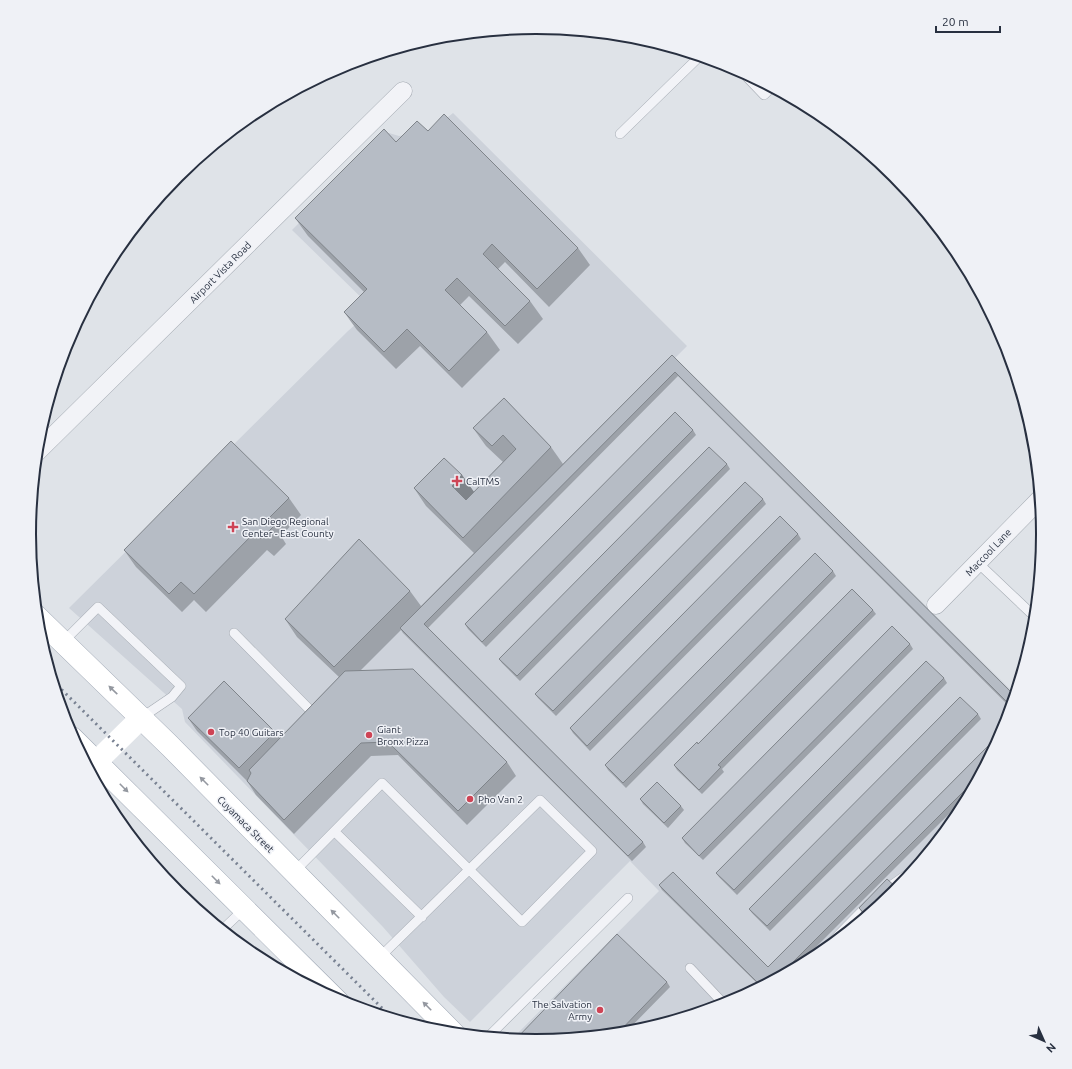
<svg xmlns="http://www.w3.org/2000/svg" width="1072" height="1069" font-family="Ubuntu,sans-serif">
<rect width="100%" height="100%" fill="#dfe3e8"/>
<path fill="#cdd2da" d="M 453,113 L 687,346 L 675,358 L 1015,694 L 1005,729 L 958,817 L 895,894 L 818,957 L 730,1003 L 635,1032 L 536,1042 L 511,1040 L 659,891 L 630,861 L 470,1022 L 444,997 L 383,927 L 185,722 L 182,709 L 69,608 L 348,331 L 373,309 L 292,230 L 389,133 L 399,136 L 428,131 L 437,126 Z"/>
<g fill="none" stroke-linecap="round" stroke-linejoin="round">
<defs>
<path id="lane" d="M 742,72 L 764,95 L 771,88
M 620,134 L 700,56
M 978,563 L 1035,617
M 234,633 L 311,711
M 63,642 L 98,607 L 181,686 L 172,697 L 141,718
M 335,832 L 422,917
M 294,872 L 382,783 L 522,922 L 592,851 L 540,800 L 379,958
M 883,891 L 915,869
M 222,930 L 245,908
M 817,957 L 869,904
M 690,968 L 722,1002 L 716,1008
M 488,1037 L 628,898"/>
<path id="street" d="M 37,452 L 403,91
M 936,605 L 1040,499"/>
<path id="primary" d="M 36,616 L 170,746 L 454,1034
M 72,738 L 338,1002"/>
</defs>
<use href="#lane" stroke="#a4aab2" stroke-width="10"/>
<use href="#street" stroke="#a4aab2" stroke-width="19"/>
<use href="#primary" stroke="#9ea7b4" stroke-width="23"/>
<use href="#lane" stroke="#f2f3f7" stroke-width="9"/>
<use href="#street" stroke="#f2f3f7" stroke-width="18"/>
<path stroke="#fff" stroke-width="22" d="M 89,769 L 141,718"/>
<use href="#primary" stroke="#fff" stroke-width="22"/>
<path stroke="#798292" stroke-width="3" stroke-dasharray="2 4" stroke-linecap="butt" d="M 53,681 L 393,1019"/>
</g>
<path fill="#9da2a9" d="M 428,131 L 578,248 L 590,265 L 549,307 L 505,262 L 498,269 L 530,301 L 543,319 L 518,344 L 469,296 L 460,305 L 487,332 L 500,350 L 462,388 L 420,346 L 396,369 L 357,330 L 344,312 L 364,292 L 308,236 L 295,218 L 396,142 Z
M 672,355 L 1015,696 L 1011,708 L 678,376 L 428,628 L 643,842 L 646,847 L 632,861 L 403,633 L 401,630 L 360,671 L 507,762 L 516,776 L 467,825 L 398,755 L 371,756 L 294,834 L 256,795 L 247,781 L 197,731 L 188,718 L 275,732 L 280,738 L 339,677 L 297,637 L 285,619 L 410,591 L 421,606 L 474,553 L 426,506 L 414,488 L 462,475 L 474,492 L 503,462 L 486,446 L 473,428 L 504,398 L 551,447 L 563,464 Z
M 693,430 L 696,435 L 486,647 L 468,629 L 465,624 Z
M 727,464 L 730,469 L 520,681 L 502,663 L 499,659 Z
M 289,498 L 301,515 L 281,536 L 286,544 L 274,556 L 267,550 L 206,612 L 194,600 L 182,612 L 136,567 L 124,550 Z
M 763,499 L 766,504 L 556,716 L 538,698 L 535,694 Z
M 798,534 L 801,539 L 590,751 L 573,733 L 570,728 Z
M 833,571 L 836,576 L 626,788 L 608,770 L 605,765 Z
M 873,610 L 876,614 L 722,769 L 724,772 L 702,794 L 677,770 L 674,765 L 698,744 Z
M 910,644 L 913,649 L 703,860 L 685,843 L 682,838 Z
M 944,678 L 947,683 L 737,895 L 719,877 L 716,873 Z
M 978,714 L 981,719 L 770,931 L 752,913 L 749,909 Z
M 1004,730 L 971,792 L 793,970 L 761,987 L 662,890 L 659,885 L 768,967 Z
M 640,799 L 681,806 L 684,810 L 668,828 L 643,804 Z
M 895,894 L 865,918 L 859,908 Z
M 667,982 L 670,987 L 625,1033 L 536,1042 Z"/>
<path fill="#7f848a" d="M 462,475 L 474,492 L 464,504 L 452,486 Z"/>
<path fill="#b6bcc5" stroke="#7f848a" d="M 444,114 L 578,248 L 537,289 L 492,244 L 483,254 L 530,301 L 505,326 L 457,278 L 445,290 L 487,332 L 449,371 L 407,329 L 384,352 L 344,312 L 367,289 L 295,218 L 384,129 L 396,142 L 417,121 L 428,131 Z
M 672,355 L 1015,696 L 1012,707 L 675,372 L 424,624 L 643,842 L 628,856 L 400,628 Z
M 504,398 L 551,447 L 463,538 L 414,488 L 444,458 L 462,475 L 452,486 L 466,500 L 516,449 L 503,435 L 492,446 L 473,428 Z
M 675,412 L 693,430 L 482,642 L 465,624 Z
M 231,441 L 289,498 L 267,520 L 274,526 L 261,539 L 255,532 L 194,594 L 181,582 L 169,594 L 124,550 Z
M 709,447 L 727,464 L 517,676 L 499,659 Z
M 745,482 L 763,499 L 553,711 L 535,694 Z
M 780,516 L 798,534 L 587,746 L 570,728 Z
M 359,539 L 410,591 L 334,667 L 285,619 Z
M 815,553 L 833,571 L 623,783 L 605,765 Z
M 852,589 L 873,610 L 718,765 L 721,767 L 699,790 L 674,765 L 697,742 L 698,744 Z
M 892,626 L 910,644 L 699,856 L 682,838 Z
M 926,661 L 944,678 L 734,890 L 716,873 Z
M 413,669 L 507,762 L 458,811 L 388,742 L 361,743 L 284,820 L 247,781 L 251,773 L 249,770 L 345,671 Z
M 224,681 L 275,732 L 239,768 L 188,718 Z
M 960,697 L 978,714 L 767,926 L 749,909 Z
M 1004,730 L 980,775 L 776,979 L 762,987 L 659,885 L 673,872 L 768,967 Z
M 657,782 L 681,806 L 664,823 L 640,799 Z
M 887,879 L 898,889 L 895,894 L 867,916 L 859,908 Z
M 617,934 L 667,982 L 617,1034 L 536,1042 L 515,1040 Z"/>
<defs><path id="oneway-solid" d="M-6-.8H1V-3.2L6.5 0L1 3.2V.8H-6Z"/></defs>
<g fill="#9498a0">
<use href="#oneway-solid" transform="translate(113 690) rotate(-136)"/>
<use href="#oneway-solid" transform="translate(204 781) rotate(-135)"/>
<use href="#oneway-solid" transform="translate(124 788) rotate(45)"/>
<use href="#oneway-solid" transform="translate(216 880) rotate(45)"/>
<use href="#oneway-solid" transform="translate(335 914) rotate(-135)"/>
<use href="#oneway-solid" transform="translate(427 1006) rotate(-135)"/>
</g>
<g fill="#ce4455" stroke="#eff1f6" stroke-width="1.5">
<path d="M455 475h4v4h4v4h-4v4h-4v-4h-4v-4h4z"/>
<path d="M231 521h4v4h4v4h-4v4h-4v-4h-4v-4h4z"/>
<circle cx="211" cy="732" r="4"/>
<circle cx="369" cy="735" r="4"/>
<circle cx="470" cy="799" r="4"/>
<circle cx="600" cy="1010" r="4"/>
</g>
<g text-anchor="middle" stroke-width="3" stroke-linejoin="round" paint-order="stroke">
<g font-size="10" fill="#283040" stroke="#eff1f6">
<text transform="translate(220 272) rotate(-45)" y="4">Airport Vista Road</text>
<text transform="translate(988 552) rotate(-46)" y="4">Maccool Lane</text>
<text transform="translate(246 824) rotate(45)" y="4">Cuyamaca Street</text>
</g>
<g font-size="10" fill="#283040" stroke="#eff1f6" text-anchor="start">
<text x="466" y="485">CalTMS</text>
<text x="242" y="525">San Diego Regional<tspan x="242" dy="12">Center - East County</tspan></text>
<text x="377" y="733">Giant<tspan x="377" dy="12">Bronx Pizza</tspan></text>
<text x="219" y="736">Top 40 Guitars</text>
<text x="478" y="803">Pho Van 2</text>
<text x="592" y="1008" text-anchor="end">The Salvation<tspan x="592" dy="12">Army</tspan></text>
</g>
</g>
<path d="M0 0H1072V1069H0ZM36 534a500 500 0 1 1 1000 0a500 500 0 1 1-1000 0Z" fill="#eff1f6" fill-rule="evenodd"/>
<path fill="none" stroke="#283040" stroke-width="2" d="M36 534a500 500 0 1 1 1000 0a500 500 0 1 1-1000 0Z"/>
<g transform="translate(1044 1041) rotate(135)" stroke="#eff1f6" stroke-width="3" paint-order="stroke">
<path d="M0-3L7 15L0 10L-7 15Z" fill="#283040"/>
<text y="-6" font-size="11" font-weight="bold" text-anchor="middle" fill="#283040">N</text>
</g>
<path d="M936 26v6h64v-6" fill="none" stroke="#283040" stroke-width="2"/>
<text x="942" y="26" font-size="12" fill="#283040" stroke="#eff1f6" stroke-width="3" paint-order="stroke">20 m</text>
</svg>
